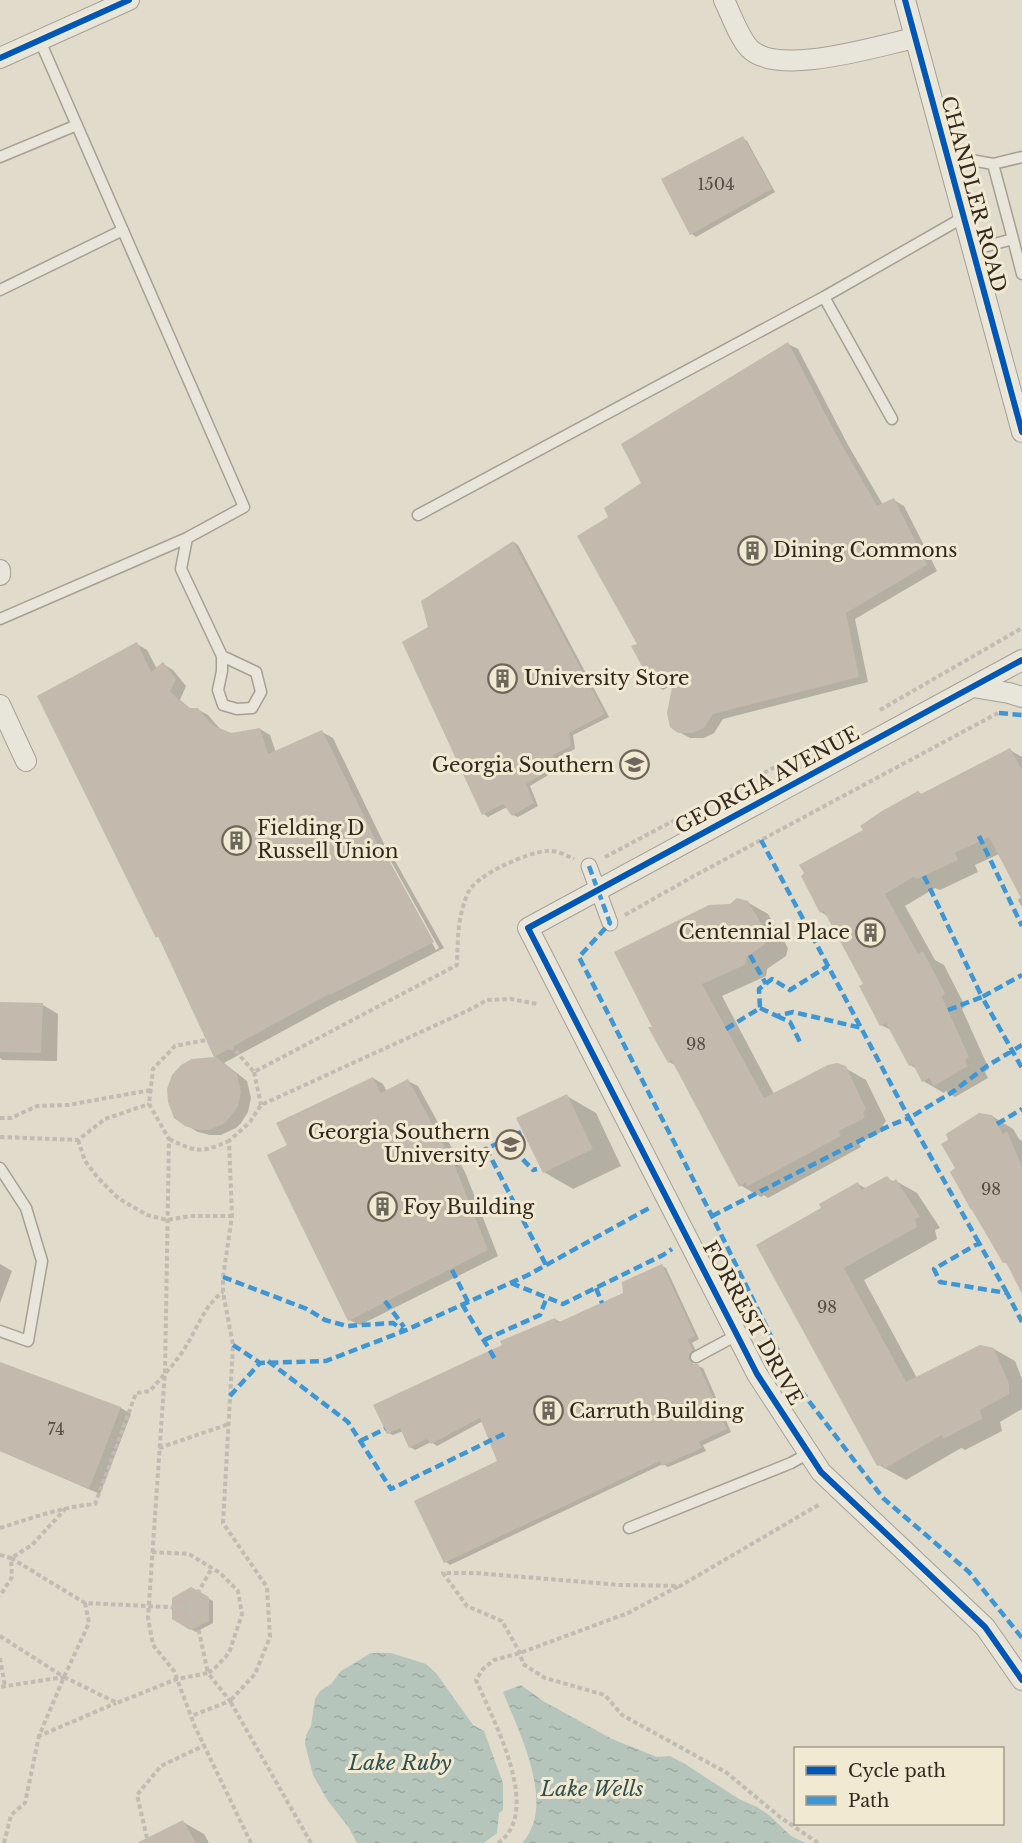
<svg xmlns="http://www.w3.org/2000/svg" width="1022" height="1843" font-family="'Libre Baskerville',serif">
<defs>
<pattern id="water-ripples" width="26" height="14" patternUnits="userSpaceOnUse" patternTransform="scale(1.5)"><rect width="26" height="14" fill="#b6c5bc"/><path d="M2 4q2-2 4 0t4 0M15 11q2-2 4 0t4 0" fill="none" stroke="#9da9a1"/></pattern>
</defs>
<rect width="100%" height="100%" fill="#e0dbcb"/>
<path fill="url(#water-ripples)" d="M 371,1653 L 391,1653 L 426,1664 L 436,1673 L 473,1725 L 484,1731 L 503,1783 L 503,1810 L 499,1813 L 497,1833 L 484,1843 L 357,1843 L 349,1828 L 328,1801 L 313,1775 L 305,1744 L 306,1735 L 311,1726 L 315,1699 L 320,1691 L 331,1684 L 341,1671 Z
M 521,1685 L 543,1701 L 612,1739 L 657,1757 L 670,1756 L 685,1764 L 739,1799 L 757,1807 L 769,1815 L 791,1836 L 805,1843 L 522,1843 C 557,1806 519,1732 503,1692 Z"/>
<path fill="#0003" fill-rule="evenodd" d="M 743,138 L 747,141 L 775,192 L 696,237 L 692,234 L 663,180 Z
M 788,344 L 798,349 L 848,445 L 883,505 L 894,500 L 904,506 L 937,571 L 855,619 L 868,682 L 723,719 L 714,733 L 704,738 L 690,738 L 679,732 L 674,684 L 663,690 L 653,684 L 639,645 L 610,518 L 643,483 Z
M 514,542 L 518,545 L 609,717 L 573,735 L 575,749 L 557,758 L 560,768 L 530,786 L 538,806 L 518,817 L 513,815 L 507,807 L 488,817 L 484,814 L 430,628 Z
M 137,644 L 147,650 L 157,669 L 163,664 L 173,670 L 186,686 L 180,700 L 192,710 L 197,709 L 208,715 L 221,730 L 231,735 L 260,729 L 270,735 L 276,753 L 322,732 L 333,738 L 387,850 L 390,852 L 444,948 L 341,1001 L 340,1000 L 224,1063 L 247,1081 L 251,1098 L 248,1112 L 241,1123 L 236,1128 L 221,1135 L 210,1135 L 198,1132 L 186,1125 L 216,1058 L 161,939 L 157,936 ZM 378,845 L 382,845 L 439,948 L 436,950 Z
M 1010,750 L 1022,757 L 1022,907 L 1018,900 L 1022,896 L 999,854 L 975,865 L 978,872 L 940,890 L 935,888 L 905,906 L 935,960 L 944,965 L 965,1006 L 962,1009 L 989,1069 L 985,1072 L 988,1078 L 955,1097 L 946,1091 L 944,1093 L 923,1081 L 917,1069 L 910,1065 L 891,1030 L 881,1025 L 865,985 L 829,917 L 821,912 L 865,830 L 922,795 Z
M 747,902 L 768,914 L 788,948 L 786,956 L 767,969 L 766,976 L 722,996 L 774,1094 L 845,1068 L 866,1080 L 886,1121 L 883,1125 L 885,1130 L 859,1143 L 861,1147 L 768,1198 L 764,1195 L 761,1197 L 740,1185 L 677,1066 L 669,1062 L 651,1028 L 654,1028 Z
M 0,1003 L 43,1005 L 58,1014 L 57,1061 L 2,1060 L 0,1058 Z
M 373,1078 L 383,1084 L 387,1092 L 408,1081 L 418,1086 L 465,1172 L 498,1256 L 360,1325 L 349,1320 L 289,1146 Z
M 567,1096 L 596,1113 L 621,1166 L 573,1189 L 544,1172 Z
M 992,1116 L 1013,1129 L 1019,1139 L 1022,1141 L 1022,1291 L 1009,1265 L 1004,1262 Z
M 887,1178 L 894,1182 L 896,1181 L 917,1193 L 940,1228 L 935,1230 L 937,1239 L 864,1280 L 917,1378 L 994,1349 L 1015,1361 L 1022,1379 L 1022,1409 L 1000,1422 L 1002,1431 L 965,1450 L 961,1448 L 906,1480 L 879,1465 L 823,1209 L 858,1184 L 867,1189 Z
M 0,1264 L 12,1271 L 0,1303 Z
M 662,1266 L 666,1268 L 699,1339 L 692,1343 L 697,1353 L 694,1356 L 693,1364 L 703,1368 L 731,1432 L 703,1445 L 706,1451 L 668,1467 L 663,1464 L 450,1565 L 446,1562 L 499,1462 L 483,1421 L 437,1446 L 431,1442 L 415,1450 L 410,1447 L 403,1431 L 393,1435 L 388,1433 L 504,1346 L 555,1319 L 560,1322 L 625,1294 Z
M 0,1364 L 121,1408 L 131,1414 L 100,1494 L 0,1451 Z
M 191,1589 L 213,1601 L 213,1623 L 196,1632 L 191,1629 Z
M 183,1822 L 204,1834 L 209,1843 L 140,1843 Z"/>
<path fill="#c3b9ac" d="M 743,136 L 772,189 L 690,235 L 661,179 Z
M 788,342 L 838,438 L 877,506 L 894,498 L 927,565 L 846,613 L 859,677 L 713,714 L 704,728 L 693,733 L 678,733 L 670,727 L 667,713 L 675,672 L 652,685 L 631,646 L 637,644 L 577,536 L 608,517 L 604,508 L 641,483 L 621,444 Z
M 513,541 L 605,714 L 569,733 L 571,746 L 553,755 L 556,766 L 526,784 L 534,803 L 512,816 L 503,804 L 482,815 L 402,642 L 428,627 L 421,601 Z
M 137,642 L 151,672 L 163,662 L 176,679 L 170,692 L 189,708 L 198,708 L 212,725 L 231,733 L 260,728 L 268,754 L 322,730 L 378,845 L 380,844 L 434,942 L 330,995 L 329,994 L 214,1057 L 216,1057 L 237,1074 L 241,1092 L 238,1106 L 230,1117 L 225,1123 L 209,1130 L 198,1130 L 185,1126 L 174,1118 L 168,1102 L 167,1089 L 172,1075 L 181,1065 L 192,1059 L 214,1057 L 158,936 L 156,938 L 37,696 Z
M 1010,748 L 1022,770 L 1022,900 L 989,837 L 955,853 L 958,860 L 918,879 L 913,877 L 885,894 L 918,954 L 923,951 L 945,993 L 942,997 L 969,1057 L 965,1060 L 968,1066 L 934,1086 L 929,1078 L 922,1082 L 913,1064 L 909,1066 L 886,1023 L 880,1026 L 859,986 L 863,984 L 824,911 L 820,913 L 801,876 L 804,873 L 799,865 L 863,830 L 860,826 L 882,811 L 918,791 L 921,794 Z
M 737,898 L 748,901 L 768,935 L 765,944 L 747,957 L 745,965 L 702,984 L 764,1098 L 828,1065 L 837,1063 L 846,1066 L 866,1109 L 863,1113 L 865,1118 L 839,1131 L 841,1136 L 746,1187 L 746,1182 L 739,1187 L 671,1059 L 668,1063 L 648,1027 L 652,1027 L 614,952 L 709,905 L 730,904 Z
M 0,1002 L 43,1003 L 41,1053 L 0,1052 Z
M 373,1077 L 381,1093 L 408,1079 L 454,1164 L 488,1250 L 348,1321 L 267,1155 L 287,1145 L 276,1123 Z
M 567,1094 L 593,1149 L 543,1173 L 516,1118 Z
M 979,1113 L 992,1115 L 1003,1134 L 1007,1131 L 1022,1167 L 1022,1294 L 1006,1262 L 1003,1263 L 972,1210 L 971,1210 L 950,1172 L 955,1168 L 941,1144 L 948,1140 L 946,1134 Z
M 887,1176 L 892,1182 L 896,1179 L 920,1217 L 915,1219 L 917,1227 L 844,1268 L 906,1382 L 980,1345 L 994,1348 L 1009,1384 L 1009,1394 L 980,1410 L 982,1419 L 943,1439 L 942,1435 L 884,1469 L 883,1465 L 877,1466 L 756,1245 L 821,1208 L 819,1204 L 858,1182 L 861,1190 Z
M 662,1264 L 695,1336 L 688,1340 L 693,1350 L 689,1354 L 689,1360 L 693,1364 L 698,1364 L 727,1429 L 699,1442 L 702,1448 L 662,1466 L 660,1461 L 444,1563 L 414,1501 L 497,1461 L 480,1418 L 431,1444 L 427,1439 L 409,1448 L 400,1428 L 387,1434 L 373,1405 L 502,1345 L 500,1341 L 555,1318 L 557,1323 L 623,1293 L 622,1282 Z
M 0,1362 L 121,1407 L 89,1489 L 0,1451 Z
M 191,1587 L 209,1597 L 209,1621 L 190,1630 L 172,1619 L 172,1598 Z
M 183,1820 L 196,1843 L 137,1843 Z"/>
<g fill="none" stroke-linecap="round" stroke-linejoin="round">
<defs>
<path id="service" d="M 0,157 L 77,125
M 993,164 L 1013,239
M 949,167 L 971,160 L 993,164 L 1022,157
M 972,250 L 1013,239 L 1022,274
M 0,290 L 123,230
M 824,297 L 892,419
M 418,515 L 824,297 L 964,217
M 187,538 L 181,569 L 222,656 L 222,671 L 218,690 L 223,705 L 237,709 L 252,708 L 261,692 L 256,672 L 222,656
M 0,619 L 187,538 L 244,507 L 40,41
M 0,1168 L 26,1208 L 42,1261 L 28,1341 L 0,1331
M 696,1357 L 737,1335
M 629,1528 L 791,1463 L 809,1453"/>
<path id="pedestrian" d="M 589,866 L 610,923"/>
<path id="minor" d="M 724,0 C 731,14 739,38 750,49 C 779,77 877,46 915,38
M 905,0 L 1022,432
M 0,58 L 129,0
M 0,570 L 0,575
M 1022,660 L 528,928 L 757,1374 L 821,1472 L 985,1627 L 1022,1680
M 973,687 L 1009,693 L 1022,697
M 0,705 L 26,761"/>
</defs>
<use href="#service" stroke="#a5a094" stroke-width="13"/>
<use href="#pedestrian" stroke="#a5a094" stroke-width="17"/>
<use href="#minor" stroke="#a5a094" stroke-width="22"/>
<path stroke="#c1bcb3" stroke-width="4" stroke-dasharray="4.5 3" stroke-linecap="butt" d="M 880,710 L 1022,628
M 605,857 L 775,767
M 625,915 L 694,876 L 998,713
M 254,1072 L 261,1105
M 0,1118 L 11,1118 L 37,1106 L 68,1105 L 151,1090
M 0,1137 L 78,1140 L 105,1119 L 149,1104
M 169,1139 C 198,1153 200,1153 229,1141
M 78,1140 L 85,1161 L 98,1178 L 118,1198 L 147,1215 L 167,1220 L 190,1216 L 232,1216
M 159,1448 L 229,1424
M 66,1508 L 32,1545 L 11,1558 L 85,1603 L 189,1608
M 0,1528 C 31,1518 62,1507 95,1504 L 136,1393 L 150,1391 C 162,1376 177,1362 186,1346 C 198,1327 204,1306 223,1292
M 152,1552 L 189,1554 L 220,1573 L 238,1591 L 242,1614 L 229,1653 L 215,1668 L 208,1673 L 230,1701 L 191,1716
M 0,1555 L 11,1558 L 12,1577 L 0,1596
M 85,1603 L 89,1623 L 64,1677 L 39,1736 L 116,1703
M 0,1636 L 64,1677 L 0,1687
M 0,1658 L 5,1686
M 64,1677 L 117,1703 L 177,1679 L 208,1673 L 198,1627 L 189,1608 L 212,1568
M 147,1838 L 137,1795 L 161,1766 L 205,1745
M 4,1843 L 11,1815 L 25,1803 L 39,1736
M 251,1843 L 195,1727 L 174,1671 L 153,1645 L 148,1618 L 165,1371 L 169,1139 L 149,1104 L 153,1069 L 175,1046 L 206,1040 L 234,1049 L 254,1072 L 457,965 C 458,938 457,918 468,893 C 475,875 528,852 547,851 C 556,850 566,855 574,859
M 311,1843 L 230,1701 L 255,1674 L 270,1637 L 267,1587 L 223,1523 L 233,1345 L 223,1292 L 223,1277 L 232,1216 L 229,1141 L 250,1122 L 261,1105 L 469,1010 L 487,1000 L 511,999 L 537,1004
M 498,1843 C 544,1812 492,1718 476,1680 L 483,1669 L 494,1660 L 520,1653 L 628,1613 L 679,1586
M 818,1843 L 780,1817 L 727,1773 L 622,1715 L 605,1695 L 545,1678 L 523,1664 L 520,1653 L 502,1621 L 467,1606 L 443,1573 L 475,1573 L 621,1585 L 680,1586 L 820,1504"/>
<use href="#service" stroke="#e8e5db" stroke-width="10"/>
<use href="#pedestrian" stroke="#e8e5db" stroke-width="15"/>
<use href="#minor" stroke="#e8e5db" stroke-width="20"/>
<path stroke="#3d96d5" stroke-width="4.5" stroke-dasharray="9 4.5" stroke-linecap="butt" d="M 999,713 L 1022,715
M 979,836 L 1022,926
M 589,866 L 610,923 L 579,957 L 712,1216 L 792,1379 L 883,1498 L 969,1572 L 1022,1638
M 924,876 L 982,997 L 1022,975
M 750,955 L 766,984
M 760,1008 L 777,1016 L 793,1012 L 862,1028
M 948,1010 L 982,997 L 1022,1068
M 777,1016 L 790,1022 L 800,1042
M 726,1029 L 760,1008 L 759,989 L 772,979 L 790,990 L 828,966
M 997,1124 L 1022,1109
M 504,1140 L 533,1170 L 537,1169
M 486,1148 L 546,1265
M 455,1164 L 521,1132
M 712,1216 L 891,1125 L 909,1118 L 761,840
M 979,1243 L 909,1118 L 951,1093 L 987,1066 L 1022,1045
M 452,1270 L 468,1302
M 223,1277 L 307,1309 L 325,1320 L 347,1326 L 393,1323 L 404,1331
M 511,1283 L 563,1304 L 663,1255 L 672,1249
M 596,1288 L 602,1303
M 1007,1293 L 979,1243 L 934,1269 L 940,1282 L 1007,1293 L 1022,1322
M 385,1301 L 404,1327
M 462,1304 L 495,1359
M 484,1340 L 540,1315 L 547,1297
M 233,1345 L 260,1363
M 268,1361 L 348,1422 L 391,1489 L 508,1432
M 230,1396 L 260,1363 L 326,1361 L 404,1331 L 528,1275 L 651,1207
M 360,1441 L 385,1429"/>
<defs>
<path id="cycleway" d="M 905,0 L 1022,432
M 0,58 L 129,0
M 1022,660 L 528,928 L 757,1374 L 821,1472 L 985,1627 L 1022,1680"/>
</defs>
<use href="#cycleway" stroke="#f1e9d1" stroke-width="10"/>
<use href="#cycleway" stroke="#0057b8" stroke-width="6"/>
</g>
<defs>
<symbol id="building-ring" viewBox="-11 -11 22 22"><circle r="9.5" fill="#f1e9d1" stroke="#6f675b" stroke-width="1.5"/><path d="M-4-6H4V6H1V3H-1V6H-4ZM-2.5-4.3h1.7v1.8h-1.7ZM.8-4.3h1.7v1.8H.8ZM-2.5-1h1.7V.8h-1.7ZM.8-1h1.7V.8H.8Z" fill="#6f675b"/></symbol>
<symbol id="university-ring" viewBox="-11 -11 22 22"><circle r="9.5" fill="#f1e9d1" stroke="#6f675b" stroke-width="1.5"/><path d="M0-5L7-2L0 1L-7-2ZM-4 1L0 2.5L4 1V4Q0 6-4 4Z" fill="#6f675b"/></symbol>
</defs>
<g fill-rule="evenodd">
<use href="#building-ring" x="736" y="534" width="33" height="33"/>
<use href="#building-ring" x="486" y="662" width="33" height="33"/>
<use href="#university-ring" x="618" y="748" width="33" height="33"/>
<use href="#building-ring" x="220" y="824" width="33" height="33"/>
<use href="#building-ring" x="854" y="916" width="33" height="33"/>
<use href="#university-ring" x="494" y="1128" width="33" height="33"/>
<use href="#building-ring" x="366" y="1190" width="33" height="33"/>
<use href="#building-ring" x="532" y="1394" width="33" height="33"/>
</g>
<g text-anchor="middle" stroke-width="6" stroke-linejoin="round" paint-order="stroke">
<g font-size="16" fill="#564c42">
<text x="716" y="190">1504</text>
<text x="696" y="1050">98</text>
<text x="991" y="1195">98</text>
<text x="827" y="1313">98</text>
<text x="56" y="1435">74</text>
</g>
<g font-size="20" fill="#32281e" stroke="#f1e9d1">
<text transform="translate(974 194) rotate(75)" y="7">CHANDLER ROAD</text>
<text transform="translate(767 780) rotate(-28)" y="7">GEORGIA AVENUE</text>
<text transform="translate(753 1323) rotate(61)" y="7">FORREST DRIVE</text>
</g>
<g font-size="20" fill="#32281e" stroke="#f1e9d1" text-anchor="start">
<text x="773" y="557">Dining Commons</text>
<text x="524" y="685">University Store</text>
<text x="614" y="772" text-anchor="end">Georgia Southern</text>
<text x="257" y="835">Fielding D<tspan x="257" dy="23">Russell Union</tspan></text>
<text x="850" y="939" text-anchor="end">Centennial Place</text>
<text x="490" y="1139" text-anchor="end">Georgia Southern<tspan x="490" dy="23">University</tspan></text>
<text x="403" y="1214">Foy Building</text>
<text x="569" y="1418">Carruth Building</text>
</g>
<g font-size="21" font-style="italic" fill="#2e504f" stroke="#f1e9d1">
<text x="400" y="1770">Lake Ruby</text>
<text x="592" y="1796">Lake Wells</text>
</g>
</g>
<rect x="794" y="1747" width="210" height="78" fill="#f1e9d1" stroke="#a59c89" stroke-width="1.5"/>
<rect x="806" y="1766" width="30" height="9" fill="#0057b8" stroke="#a59c89" stroke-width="1.5"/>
<text x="848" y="1777" font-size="18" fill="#32281e">Cycle path</text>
<rect x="806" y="1796" width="30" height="9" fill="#3d96d5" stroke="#a59c89" stroke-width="1.5"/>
<text x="848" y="1807" font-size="18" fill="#32281e">Path</text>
</svg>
